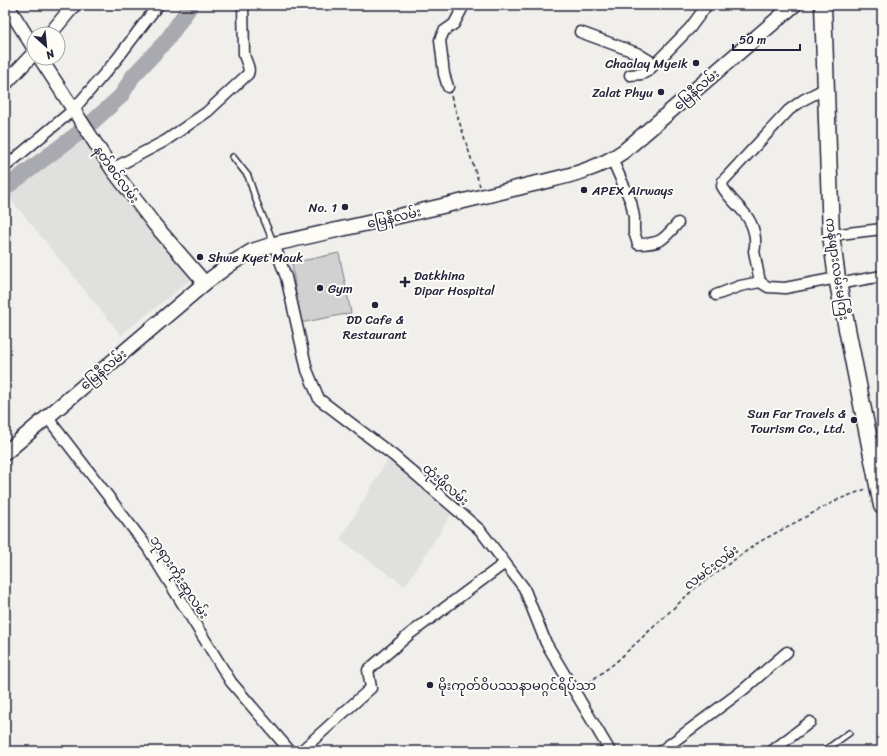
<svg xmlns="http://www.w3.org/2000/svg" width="887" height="756" font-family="Sriracha,'Noto Sans Myanmar',sans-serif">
<rect width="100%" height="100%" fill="#f0efec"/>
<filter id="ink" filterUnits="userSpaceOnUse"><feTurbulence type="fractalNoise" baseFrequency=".025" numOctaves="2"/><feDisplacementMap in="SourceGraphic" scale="8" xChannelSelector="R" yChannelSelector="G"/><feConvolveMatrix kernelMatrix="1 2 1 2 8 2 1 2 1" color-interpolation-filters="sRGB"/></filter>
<g filter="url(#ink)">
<path fill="#e0e0df" d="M 81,135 L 159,240 L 193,278 L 121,335 L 5,192 L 5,190 Z
M 388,459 L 451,515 L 405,586 L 340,540 Z"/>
<path fill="#d2d1d1" stroke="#7a7a86" d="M 339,253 L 351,313 L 300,323 L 292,263 Z"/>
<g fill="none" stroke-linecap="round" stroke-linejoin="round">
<path stroke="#a9a9b0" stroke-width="16" d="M 5,188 L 88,126 L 121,96 L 133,76 L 167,40 L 191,5"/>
<defs>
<path id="service" d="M 233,157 L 248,176 L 256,200 L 274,244
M 824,751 L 849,733"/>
<path id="minor" d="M 580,32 L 637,53 L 655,64
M 630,75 L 642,74 L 648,71 L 690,28 L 707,5
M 448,87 L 444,74 L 440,40 L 444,31 L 454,24 L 464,5
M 612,159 L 631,202 L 634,217 L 634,232 L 638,244 C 661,244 663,240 678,223
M 5,167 L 73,110 L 117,59 L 158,5
M 112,169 L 165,141 L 207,112 L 248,74 C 251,68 245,61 244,54 L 243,5
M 831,235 L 882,229
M 274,244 L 286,277 L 307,370 L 319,399 L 394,456 L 480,530 L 524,588 L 546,643 L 610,751
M 760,282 L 754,251 C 756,246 755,243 755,238 C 752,212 733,206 722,186 L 723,181 L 789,110 L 803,100 L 826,88
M 838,284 L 882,276
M 716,295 L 740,286 L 760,282 L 768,287 L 785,288 L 837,278
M 47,417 L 148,548 L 231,682 L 290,751
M 301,751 L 371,688 L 368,670 L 411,633 L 505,563
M 661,751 L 743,690 L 787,652
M 772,751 L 810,722"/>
<path id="tertiary" d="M 7,5 L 34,48
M 50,34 L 74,5
M 40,58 L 112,169 L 154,224 L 205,283
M 5,84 L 34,53"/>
<path id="secondary" d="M 5,453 L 205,283 L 232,263 L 252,251 L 274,244 C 354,226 434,209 513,189 C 551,179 592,174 624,151 L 794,5"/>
<path id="primary" d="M 823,5 L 831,235 L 837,278 L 882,506"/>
</defs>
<use href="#service" stroke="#22223b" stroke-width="8"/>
<use href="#minor" stroke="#22223b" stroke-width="13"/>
<use href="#tertiary" stroke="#22223b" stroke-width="16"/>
<use href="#secondary" stroke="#22223b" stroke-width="17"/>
<use href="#primary" stroke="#22223b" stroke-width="19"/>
<path stroke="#22223b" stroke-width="1.5" stroke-dasharray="4 3" stroke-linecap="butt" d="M 451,96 L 480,186
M 583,687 L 615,663 L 695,588 L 759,542 L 837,500 L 866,489"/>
<use href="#service" stroke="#fdfcf7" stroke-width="5"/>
<use href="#minor" stroke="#fdfcf7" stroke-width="10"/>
<use href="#tertiary" stroke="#fdfcf7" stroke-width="13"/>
<use href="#secondary" stroke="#fdfcf7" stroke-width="14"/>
<use href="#primary" stroke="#fdfcf7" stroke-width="16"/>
</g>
</g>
<g fill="#22223b" stroke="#fdfcf7" stroke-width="1.5">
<circle cx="696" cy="63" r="4"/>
<circle cx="661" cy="92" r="4"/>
<circle cx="584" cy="190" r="4"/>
<circle cx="345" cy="207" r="4"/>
<circle cx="200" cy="257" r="4"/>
<path d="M403 276h4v4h4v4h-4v4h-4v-4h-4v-4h4z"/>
<circle cx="320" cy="288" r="4"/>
<circle cx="375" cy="305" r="4"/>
<circle cx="854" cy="420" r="4"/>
<circle cx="430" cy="685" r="4"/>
</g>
<g text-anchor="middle" stroke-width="4" stroke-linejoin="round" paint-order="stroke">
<g font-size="13" fill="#22223b" stroke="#fdfcf7" text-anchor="start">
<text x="688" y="68" text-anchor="end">Chaolay Myeik</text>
<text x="653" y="97" text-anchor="end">Zalat Phyu</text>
<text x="592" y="195">APEX Airways</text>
<text x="337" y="212" text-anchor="end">No. 1</text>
<text x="208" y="262">Shwe Kyet Mauk</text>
<text x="414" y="280">Datkhina<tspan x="414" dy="15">Dipar Hospital</tspan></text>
<text x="328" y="293">Gym</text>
<text x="375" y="324" text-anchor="middle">DD Cafe &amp;<tspan x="375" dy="15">Restaurant</tspan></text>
<text x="846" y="418" text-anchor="end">Sun Far Travels &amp;<tspan x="846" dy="15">Tourism Co., Ltd.</tspan></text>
<text x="438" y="690">မိုးကုတ်ဝိပဿနာမဂ္ဂင်ရိပ်သာ</text>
</g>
<g font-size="13" fill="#22223b" stroke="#fdfcf7">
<text transform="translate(696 89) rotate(-41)" y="5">မြေနီလမ်း</text>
<text transform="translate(117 174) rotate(54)" y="5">နတ်စင်လမ်း</text>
<text transform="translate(394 217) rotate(-13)" y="5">မြေနီလမ်း</text>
<text transform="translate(838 269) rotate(82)" y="5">ကန်ဖျားလမ်းမကြီး</text>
<text transform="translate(103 369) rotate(-40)" y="5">မြေနီလမ်း</text>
<text transform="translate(446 484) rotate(41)" y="5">ထုံးဖိုလမ်း</text>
<text transform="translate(711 567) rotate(-37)" y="5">လမင်းလမ်း</text>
<text transform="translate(180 577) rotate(57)" y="5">ဘုရားကိုးဆူလမ်း</text>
</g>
</g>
<rect width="887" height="756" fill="none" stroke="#fdfcf7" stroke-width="20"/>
<rect x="10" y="10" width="867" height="736" fill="none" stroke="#22223b" stroke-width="1.5" filter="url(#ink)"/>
<g transform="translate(46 46) rotate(153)"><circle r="19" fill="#fdfcf7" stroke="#a5a5ac"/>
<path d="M0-3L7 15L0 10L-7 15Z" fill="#22223b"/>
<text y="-6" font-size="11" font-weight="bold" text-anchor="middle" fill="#22223b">N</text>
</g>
<path d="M733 44v6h67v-6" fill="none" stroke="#22223b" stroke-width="2"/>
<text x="739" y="44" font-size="12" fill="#22223b" stroke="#fdfcf7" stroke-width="3" paint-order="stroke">50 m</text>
</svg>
